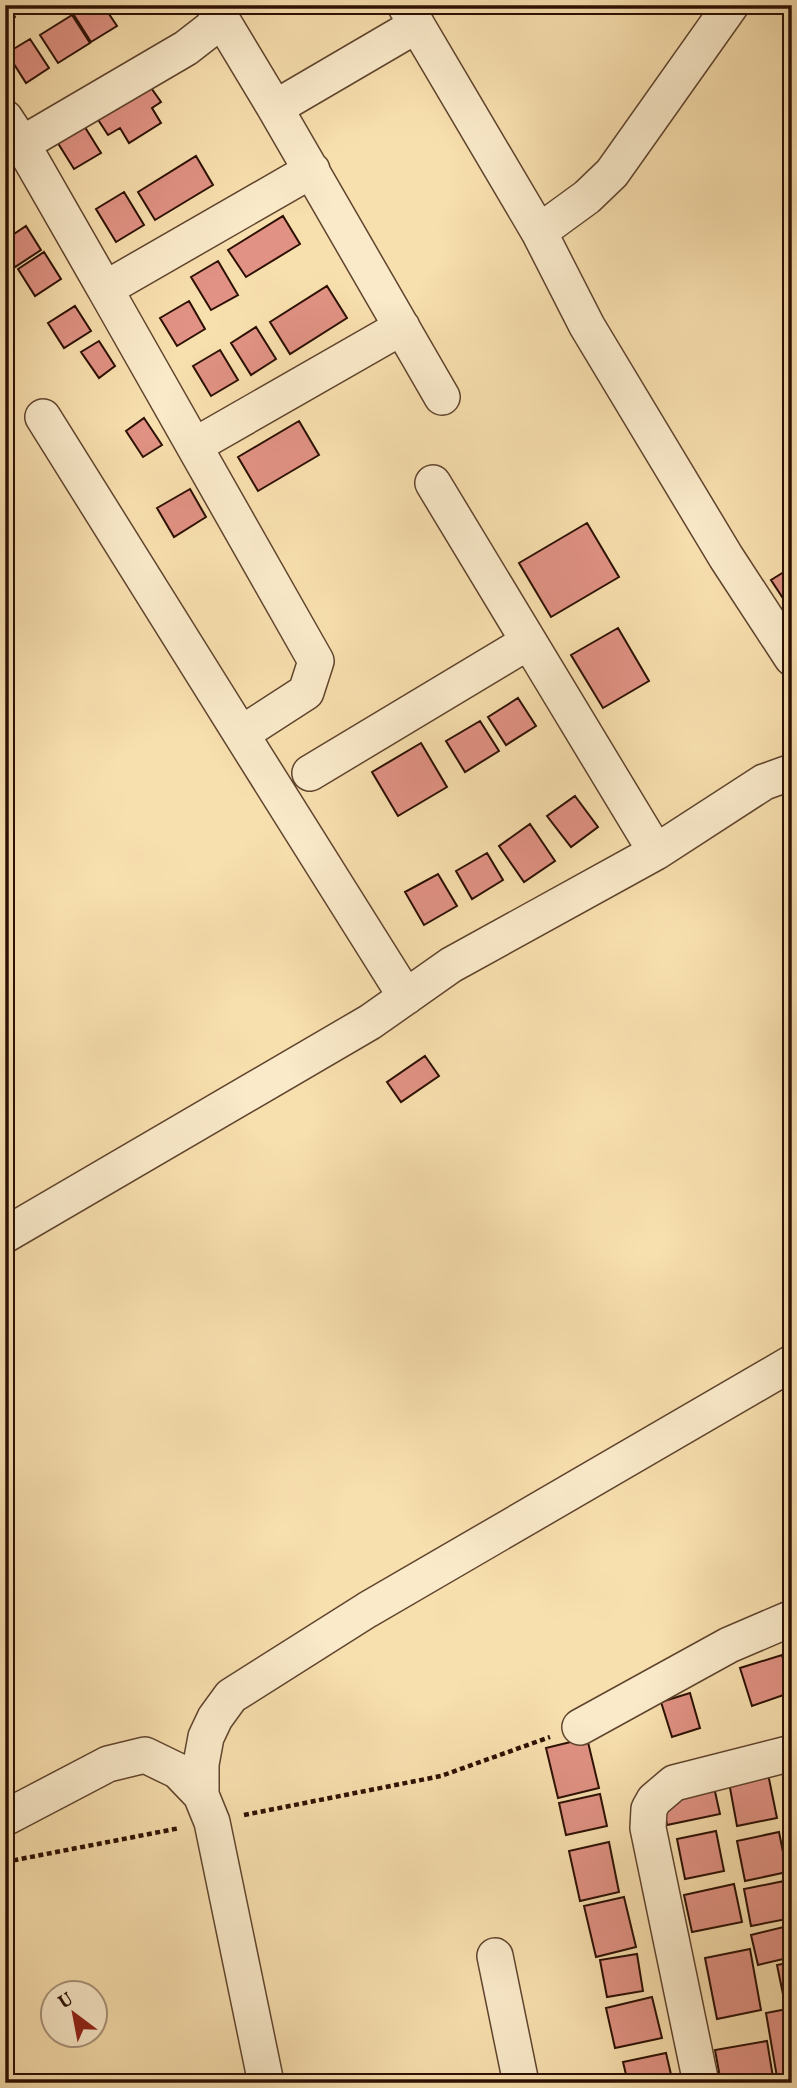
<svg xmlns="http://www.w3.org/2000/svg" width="797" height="2088" font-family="Vollkorn,serif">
<rect width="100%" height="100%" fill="#f8dfae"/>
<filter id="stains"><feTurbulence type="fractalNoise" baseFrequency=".00286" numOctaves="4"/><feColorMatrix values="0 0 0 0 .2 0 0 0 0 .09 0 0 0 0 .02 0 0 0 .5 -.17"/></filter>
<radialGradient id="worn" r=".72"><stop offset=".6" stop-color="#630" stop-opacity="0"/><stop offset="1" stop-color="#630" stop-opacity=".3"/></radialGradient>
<path fill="#e19284" stroke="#2c1003" stroke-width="2" d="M 5,5 L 8,5 L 15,17 L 5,24 Z
M 90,5 L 103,5 L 117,26 L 91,42 L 74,15 Z
M 72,15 L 90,43 L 58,63 L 40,35 Z
M 30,39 L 49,68 L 26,83 L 7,53 Z
M 147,82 L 161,102 L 152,108 L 161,123 L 129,143 L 120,128 L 108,135 L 95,115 Z
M 83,124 L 101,153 L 74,169 L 56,140 Z
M 196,156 L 213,185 L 155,220 L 138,192 Z
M 124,192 L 144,225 L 116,242 L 96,209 Z
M 283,216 L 300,244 L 246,277 L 228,250 Z
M 26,226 L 41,250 L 15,267 L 5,251 L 5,240 Z
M 44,252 L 61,279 L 35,296 L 18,269 Z
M 218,261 L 238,295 L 211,310 L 191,277 Z
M 327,286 L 347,318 L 290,354 L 270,322 Z
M 189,301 L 205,329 L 177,346 L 160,318 Z
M 75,306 L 91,331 L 64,348 L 48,323 Z
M 256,327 L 276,359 L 251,375 L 231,343 Z
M 99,341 L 115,366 L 99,378 L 81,352 Z
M 220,350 L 238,380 L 211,396 L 193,366 Z
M 144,418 L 162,445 L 143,457 L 126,431 Z
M 299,421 L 319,455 L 258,491 L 238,457 Z
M 190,489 L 206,517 L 174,537 L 157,508 Z
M 587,523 L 619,577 L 551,617 L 519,563 Z
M 792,567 L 792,612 L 771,580 Z
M 618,628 L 649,681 L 603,708 L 571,655 Z
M 518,698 L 536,726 L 506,745 L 488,717 Z
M 480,721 L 499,751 L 465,772 L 446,741 Z
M 421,743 L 447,787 L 398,816 L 372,772 Z
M 575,796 L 598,827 L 571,847 L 547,816 Z
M 530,824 L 555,861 L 524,882 L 499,846 Z
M 487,853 L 503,880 L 472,899 L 456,871 Z
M 438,874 L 457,906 L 424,925 L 405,892 Z
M 425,1056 L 439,1076 L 401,1102 L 387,1082 Z
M 782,1655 L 792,1692 L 752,1706 L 740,1668 Z
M 690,1693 L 700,1728 L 672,1737 L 661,1702 Z
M 587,1738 L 599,1788 L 558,1798 L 546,1748 Z
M 767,1769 L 777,1818 L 737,1826 L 728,1777 Z
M 714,1787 L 720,1814 L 667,1825 L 661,1798 Z
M 600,1794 L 607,1826 L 566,1835 L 559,1803 Z
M 716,1831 L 724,1871 L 685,1879 L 677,1839 Z
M 779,1832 L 787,1872 L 745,1881 L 737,1841 Z
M 609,1842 L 619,1892 L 580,1901 L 569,1851 Z
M 789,1880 L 792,1918 L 751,1926 L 744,1889 Z
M 734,1884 L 742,1922 L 692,1932 L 684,1895 Z
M 624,1897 L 636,1947 L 596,1957 L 584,1906 Z
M 792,1925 L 792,1957 L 758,1965 L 751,1935 Z
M 750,1949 L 761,2010 L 717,2019 L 705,1958 Z
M 637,1954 L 643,1991 L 607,1997 L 600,1960 Z
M 792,1962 L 792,2002 L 785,2004 L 777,1965 Z
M 652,1997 L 662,2038 L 615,2048 L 606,2008 Z
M 792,2008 L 792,2083 L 778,2083 L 766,2013 Z
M 767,2041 L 774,2083 L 721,2083 L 715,2050 Z
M 666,2053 L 673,2083 L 628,2083 L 623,2062 Z"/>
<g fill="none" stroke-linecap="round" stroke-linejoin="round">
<defs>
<path id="minor" d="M 213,5 L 275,108
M 405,5 L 539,232 L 587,326 L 726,557 L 792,658
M 222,20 L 186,48 L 22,144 L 105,289 L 312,170
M 417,25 L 275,108 L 442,397
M 5,118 L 22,144
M 539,232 L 587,197 L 612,173 L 731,5
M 105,289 L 316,661 L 306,692 L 241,734 L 406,997
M 43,417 L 241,734
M 194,446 L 402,327
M 433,483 L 656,852
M 310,773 L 528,642
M 5,1235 L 370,1022 L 451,965 L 656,852 L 764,782 L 792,772
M 580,1727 L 729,1645 L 792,1618
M 201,1795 L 201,1764 L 206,1737 L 215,1718 L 231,1696 L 367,1610 L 792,1363
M 5,1818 L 108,1764 L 145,1755 L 178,1771 L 201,1795 L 212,1822 L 266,2083
M 495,1956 L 521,2083
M 701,2083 L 648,1828 L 649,1809 L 654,1800 L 674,1783 L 792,1753"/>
</defs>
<use href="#minor" stroke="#5f442e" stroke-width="38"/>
<path stroke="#2c1003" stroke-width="4.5" stroke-dasharray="5 3.5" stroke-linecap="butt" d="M 244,1815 L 441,1776 L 550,1737
M 5,1862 L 180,1828"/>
<use href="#minor" stroke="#faeaca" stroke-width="35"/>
</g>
<rect width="797" height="2088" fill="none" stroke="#f8dfae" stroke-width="28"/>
<rect x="7" y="7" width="783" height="2074" fill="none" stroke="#2c1003" stroke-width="3.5"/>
<rect x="14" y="14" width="769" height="2060" fill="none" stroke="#2c1003" stroke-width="2"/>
<g transform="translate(74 2014) rotate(328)"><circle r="33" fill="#faeaca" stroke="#a8937a" stroke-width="2"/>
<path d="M0-5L12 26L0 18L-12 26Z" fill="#8f2418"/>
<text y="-10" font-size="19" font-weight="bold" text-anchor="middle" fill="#2c1003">U</text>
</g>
<rect width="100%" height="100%" filter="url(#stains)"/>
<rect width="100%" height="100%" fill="url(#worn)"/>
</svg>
